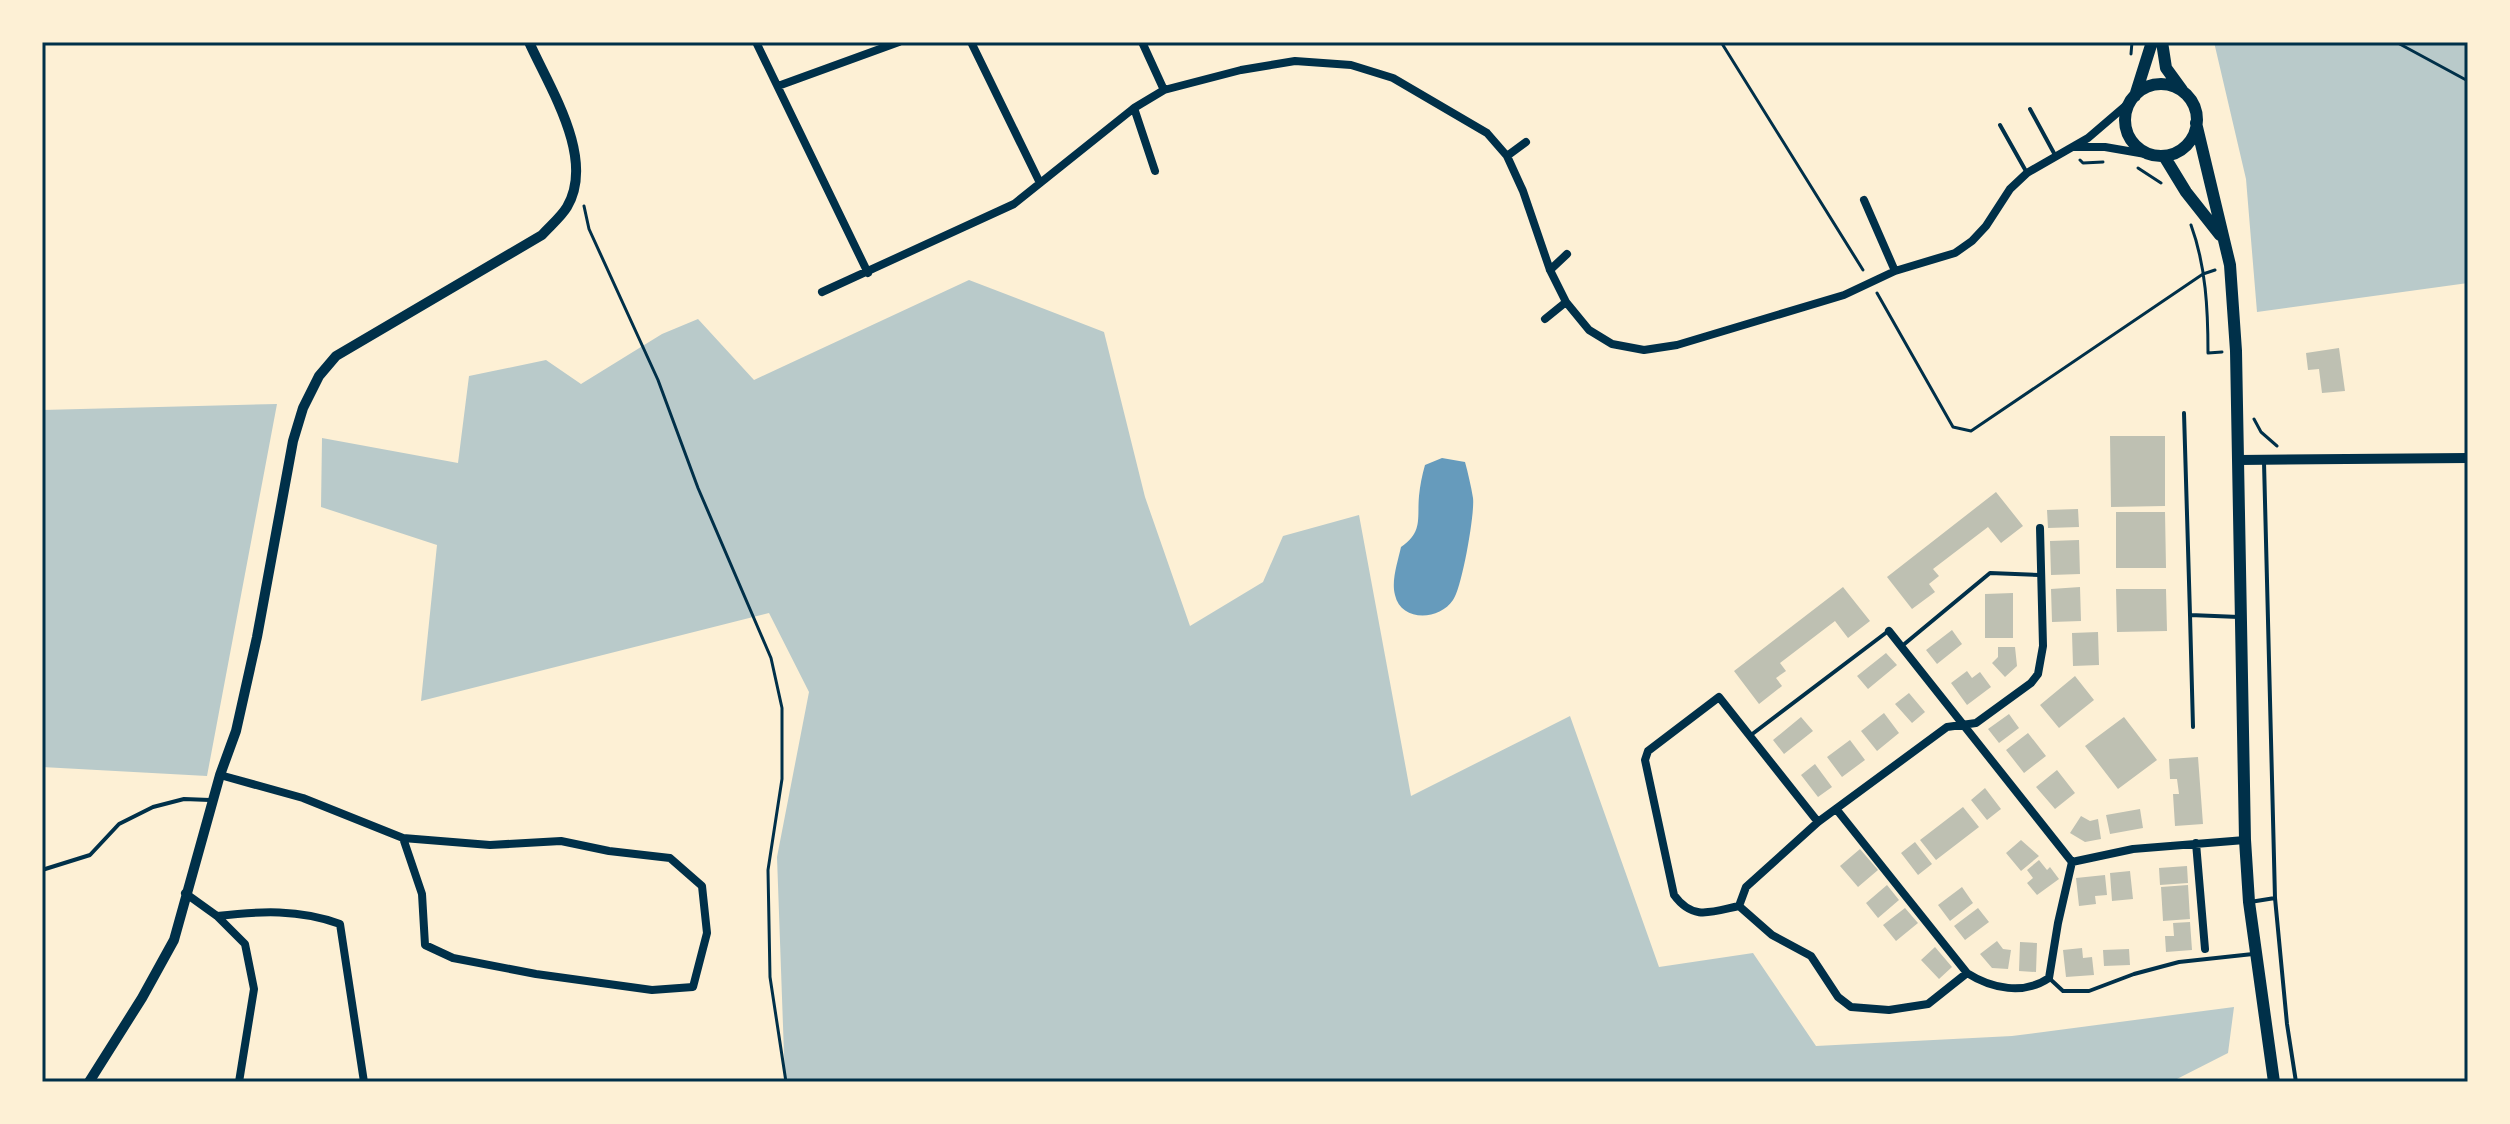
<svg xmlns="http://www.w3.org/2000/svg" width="2510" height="1124" font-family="'DM Sans',sans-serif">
<rect width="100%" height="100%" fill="#fdf0d5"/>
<path fill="#b9caca" d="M 2214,42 L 2468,42 L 2468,283 L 2257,312 L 2246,179 Z
M 969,280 L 1104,332 L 1145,497 L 1190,626 L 1263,582 L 1283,536 L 1359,515 L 1411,796 L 1570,716 L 1659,967 L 1753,953 L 1816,1046 L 2012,1036 L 2234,1007 L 2228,1053 L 2171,1082 L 785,1082 L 777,857 L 809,692 L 769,613 L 421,701 L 437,545 L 321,507 L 322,438 L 458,463 L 469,376 L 546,360 L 581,384 L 662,334 L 698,319 L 754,380 Z
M 277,404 L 207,776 L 42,767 L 42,410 Z"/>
<path fill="#669bbc" d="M 1442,458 L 1465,462 C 1468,473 1471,486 1473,498 C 1475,513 1462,588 1453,600 C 1439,621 1401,622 1395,595 C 1391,581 1398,561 1401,547 C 1423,532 1417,519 1419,496 C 1420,486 1422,475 1425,465 Z"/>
<path fill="#bec0b2" d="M 2339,348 L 2345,391 L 2322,393 L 2319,369 L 2308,370 L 2306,353 Z
M 2110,436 L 2165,436 L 2165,506 L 2111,507 Z
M 1996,492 L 2023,526 L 2001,543 L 1988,527 L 1933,569 L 1939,576 L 1929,584 L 1935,592 L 1912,609 L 1887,577 Z
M 2078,509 L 2079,527 L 2048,528 L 2047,510 Z
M 2116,512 L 2165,512 L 2166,568 L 2116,568 Z
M 2079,540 L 2080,574 L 2051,575 L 2050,541 Z
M 1843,587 L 1870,621 L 1848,638 L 1835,621 L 1780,663 L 1786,671 L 1776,678 L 1782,686 L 1759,704 L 1734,671 Z
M 2080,587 L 2081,621 L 2052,622 L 2051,589 Z
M 2116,589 L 2166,589 L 2167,631 L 2117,632 Z
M 2013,593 L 2013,638 L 1985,638 L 1985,594 Z
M 1952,630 L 1962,644 L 1937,664 L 1926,650 Z
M 2098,632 L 2099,665 L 2073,666 L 2072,633 Z
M 1998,647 L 2015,647 L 2017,666 L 2005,677 L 1992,663 L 1998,657 Z
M 1886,653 L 1897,665 L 1868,689 L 1857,676 Z
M 1967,671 L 1972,678 L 1980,672 L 1991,687 L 1967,705 L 1951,683 Z
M 2075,676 L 2094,700 L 2059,728 L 2040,705 Z
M 1909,693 L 1925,712 L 1912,723 L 1895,704 Z
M 1884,713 L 1899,733 L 1877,751 L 1861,731 Z
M 2009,714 L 2019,728 L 1999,743 L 1988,729 Z
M 1801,717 L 1813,731 L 1784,754 L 1773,740 Z
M 2124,717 L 2157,760 L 2118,789 L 2085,746 Z
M 2028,733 L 2046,756 L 2024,773 L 2006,750 Z
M 1850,740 L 1865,760 L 1842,777 L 1827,757 Z
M 2198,757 L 2203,824 L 2175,826 L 2173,794 L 2179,794 L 2177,779 L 2170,779 L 2169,759 Z
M 1815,764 L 1832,787 L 1818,797 L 1801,775 Z
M 2057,770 L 2075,793 L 2055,809 L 2036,787 Z
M 1985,788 L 2001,809 L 1987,820 L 1971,800 Z
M 1963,807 L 1979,827 L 1936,860 L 1920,840 Z
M 2140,809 L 2143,828 L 2110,834 L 2106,815 Z
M 2081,816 L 2090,821 L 2098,819 L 2101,839 L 2085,842 L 2070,833 Z
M 2021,840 L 2039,856 L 2021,871 L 2006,853 Z
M 1915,842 L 1932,864 L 1918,875 L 1901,853 Z
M 1860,849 L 1878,870 L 1858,887 L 1840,866 Z
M 2039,860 L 2047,870 L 2050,867 L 2059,879 L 2037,895 L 2027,883 L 2033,878 L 2027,870 Z
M 2187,866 L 2188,883 L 2160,885 L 2159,868 Z
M 2130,871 L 2133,899 L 2112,901 L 2110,873 Z
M 2105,875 L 2107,895 L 2095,896 L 2096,904 L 2079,906 L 2076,878 Z
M 1887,885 L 1899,900 L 1878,918 L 1866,903 Z
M 2188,885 L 2190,919 L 2163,921 L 2161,887 Z
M 1962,887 L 1973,903 L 1950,921 L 1938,905 Z
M 1905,908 L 1918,923 L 1896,941 L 1883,925 Z
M 1978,908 L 1989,922 L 1965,940 L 1954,926 Z
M 2190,922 L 2192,950 L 2166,952 L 2165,936 L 2174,936 L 2173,923 Z
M 1997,941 L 2003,949 L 2011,950 L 2008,969 L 1992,968 L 1980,954 Z
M 2020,942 L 2037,943 L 2036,972 L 2019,971 Z
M 1935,947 L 1952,967 L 1939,979 L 1921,960 Z
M 2082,948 L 2083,958 L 2092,957 L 2094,975 L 2066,977 L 2063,950 Z
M 2129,949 L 2130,965 L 2104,966 L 2103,950 Z"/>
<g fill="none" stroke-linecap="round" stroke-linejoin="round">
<path stroke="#003049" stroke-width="3" d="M 1721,42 L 1863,270
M 2396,42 L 2468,81
M 2131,54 L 2132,42
M 2080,160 L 2083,163 L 2103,162
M 2138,168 L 2161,183
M 584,206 L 589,229 L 658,380 L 698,488 L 771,658 L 782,708 L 782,779 L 768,870 L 770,977 L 786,1082
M 2191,225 C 2206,266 2208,310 2208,353 L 2222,352
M 1877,293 L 1953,427 L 1971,431 L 2203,274 L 2215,270
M 2254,419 L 2261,432 L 2277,446"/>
<path stroke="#003049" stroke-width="4" d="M 2030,109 L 2055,155
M 2000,125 L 2027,173
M 2184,413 L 2190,615
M 2264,462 L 2275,898 L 2287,1024 L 2296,1082
M 1902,646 L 1990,573 L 2039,575
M 2193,727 L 2190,615 L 2239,617
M 1751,735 L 1887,632
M 42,870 L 90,855 L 119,824 L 153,807 L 184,799 L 210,800
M 2250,902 L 2275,898
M 2049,978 L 2063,991 L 2089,991 L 2134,974 L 2179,962 L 2253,954"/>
<path stroke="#003049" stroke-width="8" d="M 756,42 L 868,273
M 971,42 L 1040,183
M 1142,42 L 1164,90
M 778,86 L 899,42
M 1134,108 L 1155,171
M 2074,147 L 2105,147 L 2157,156
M 1507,156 L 1526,142
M 1864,200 L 1895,271
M 1550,270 L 1567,254
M 822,292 L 1014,204 L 1134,108 L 1164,90 L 1241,70 L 1295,61 L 1351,65 L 1393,78 L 1487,133 L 1507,156 L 1523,191 L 1550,270 L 1566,302 L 1589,330 L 1612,344 L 1644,350 L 1677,345 L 1844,295 L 1895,271 L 1955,253 L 1972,241 L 1986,226 L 2010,189 L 2027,173 L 2088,138 L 2130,102
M 1545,319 L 1566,302
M 1889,631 L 2072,862 L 2133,849 L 2245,840
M 220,775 L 303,798 L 403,838
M 1837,810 L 1967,973 C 1992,989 2024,995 2049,978 L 2058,923 L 2072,862
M 403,838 L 490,845 L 561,841 L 609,851 L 670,858 L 702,886 L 707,933 L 693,987 L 652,990 L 536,974 L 453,958 L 425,945 L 422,894 Z
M 2196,843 L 2205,949
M 185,893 L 217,916
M 1739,906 L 1746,887 L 1818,822 L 1947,727 L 1976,723 L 2031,683 L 2038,674 L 2043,646 L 2040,528
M 1739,906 C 1711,912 1693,921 1674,895 L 1645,760 L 1648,751 L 1719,697 L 1818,822
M 1739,906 L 1772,935 L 1811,956 L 1838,997 L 1851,1007 L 1889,1010 L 1928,1004 L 1967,973
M 239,1082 L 254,989 L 245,944 L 217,916 C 260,911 299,909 340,924 L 364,1082"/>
<path stroke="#003049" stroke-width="10" d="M 2239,460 L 2468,458
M 89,1082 L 142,998 L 174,940 L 220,775 L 236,731 L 257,637 L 293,441 L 303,408 L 319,376 L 336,356 L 542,235 C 550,226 561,217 567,207 C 596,158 549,87 529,42"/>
<path stroke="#003049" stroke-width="12" d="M 2162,42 L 2166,68 L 2182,90
M2125 120a36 36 0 1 1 72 0a36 36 0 1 1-72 0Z
M 2135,96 L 2152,42
M 2196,123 L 2230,265 L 2236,351 L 2245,840 L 2249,902 L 2274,1082
M 2164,156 L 2186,192 L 2220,235"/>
</g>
<rect width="2510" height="1124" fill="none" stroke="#fdf0d5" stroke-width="88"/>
<rect x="44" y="44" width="2422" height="1036" fill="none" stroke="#003049" stroke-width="3"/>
</svg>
